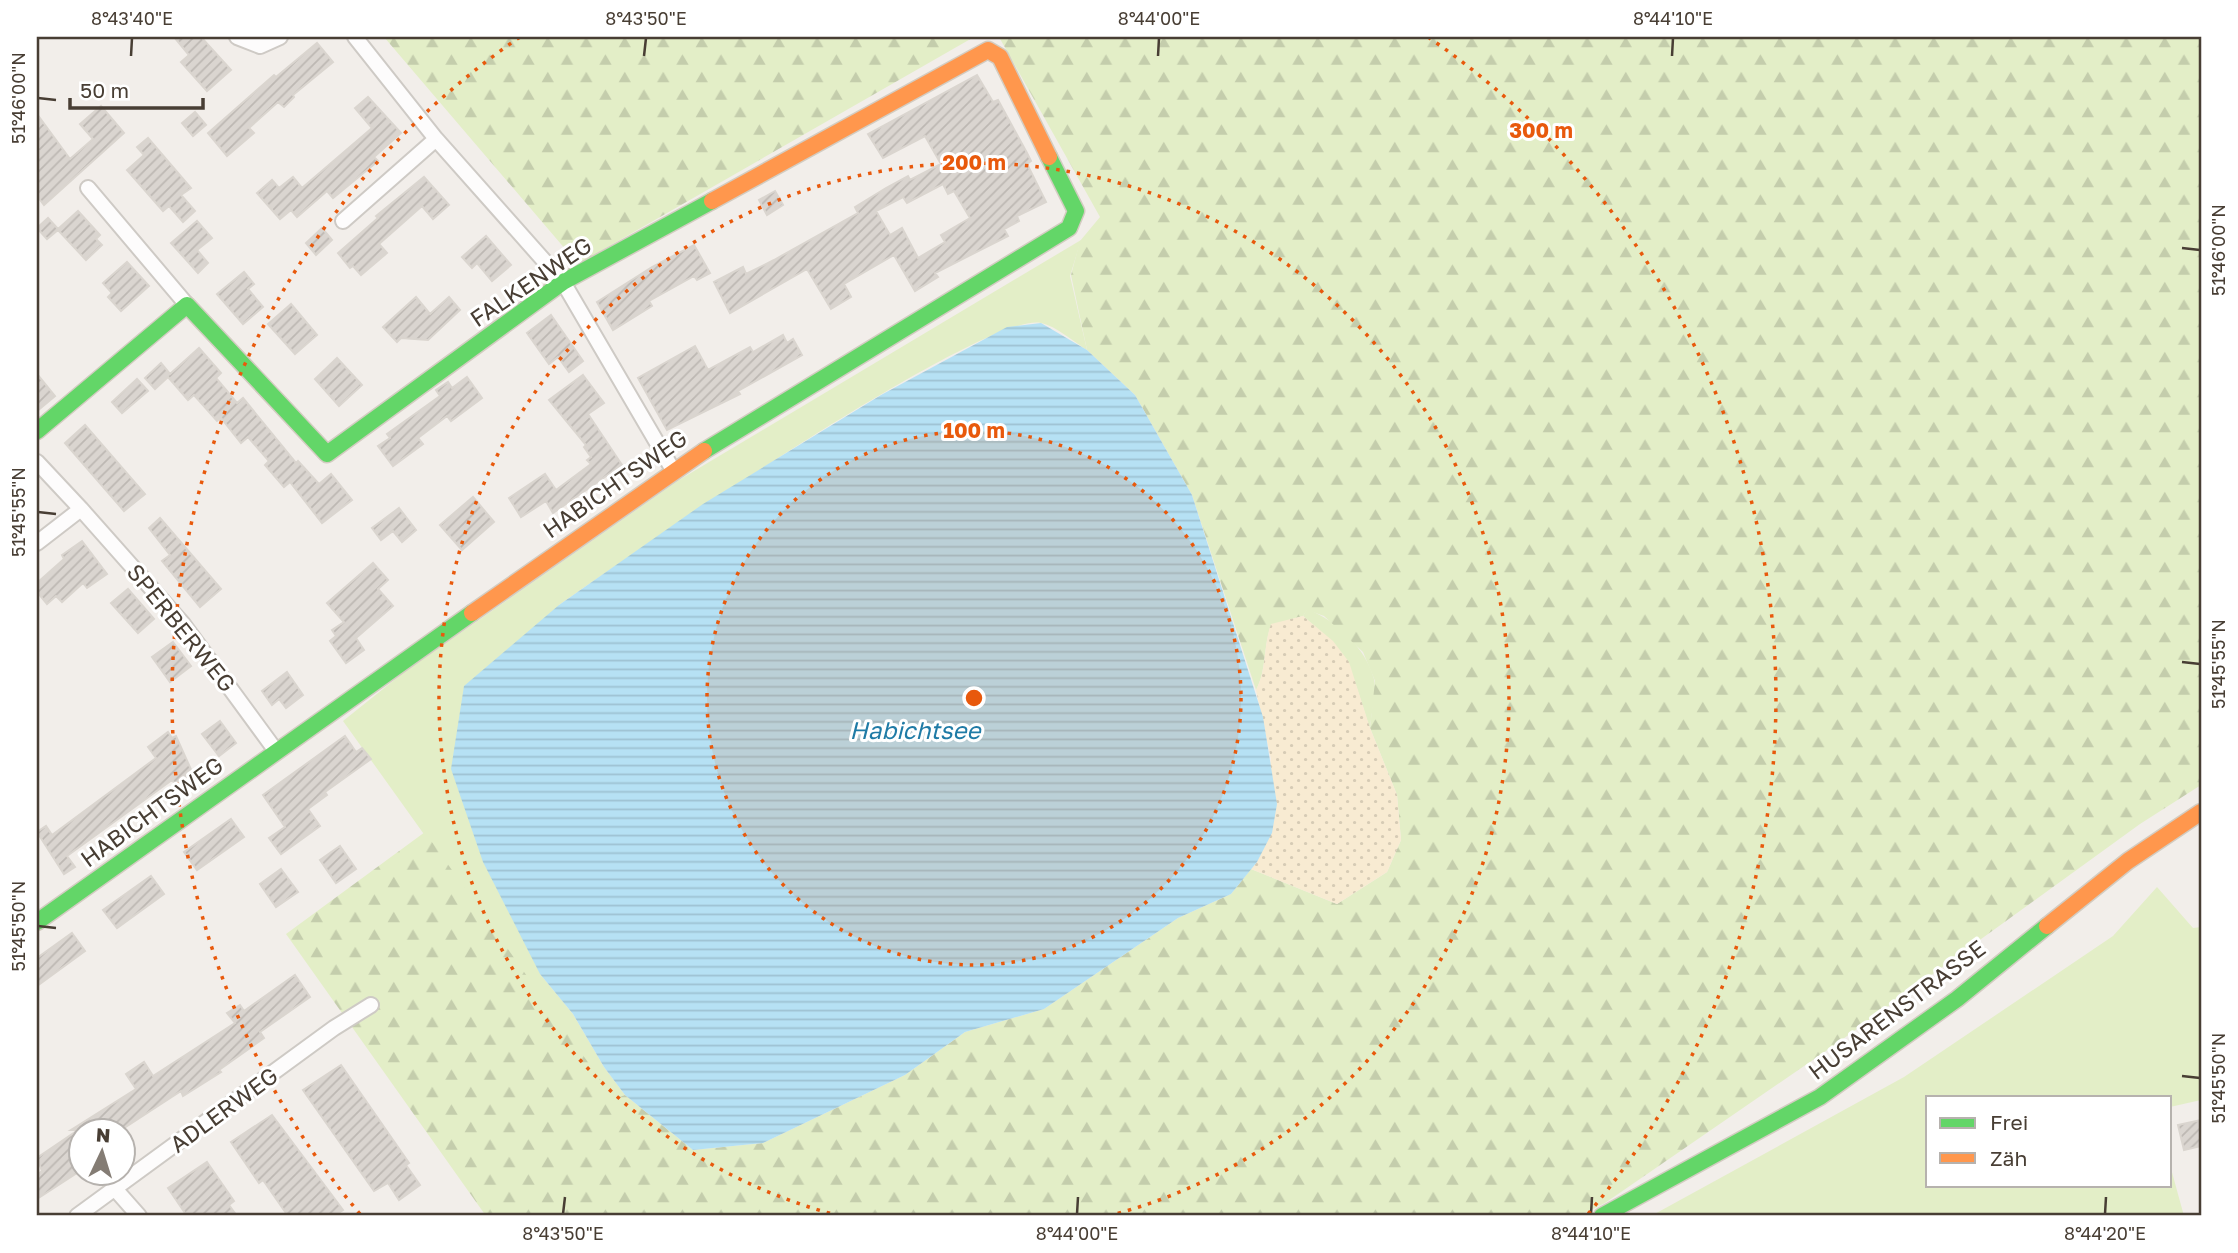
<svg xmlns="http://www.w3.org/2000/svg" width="2238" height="1253" font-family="'Golos Text',sans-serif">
<defs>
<pattern id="forest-firs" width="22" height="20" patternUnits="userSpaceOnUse" patternTransform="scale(1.75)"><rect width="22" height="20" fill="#e3eec7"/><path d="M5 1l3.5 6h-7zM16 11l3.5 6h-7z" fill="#c4cdac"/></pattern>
<pattern id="sand-dots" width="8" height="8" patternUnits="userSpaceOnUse" patternTransform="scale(1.75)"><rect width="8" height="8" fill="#f8ebd2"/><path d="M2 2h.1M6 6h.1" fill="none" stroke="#d6cbb5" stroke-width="1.8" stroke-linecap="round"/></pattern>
<pattern id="water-rules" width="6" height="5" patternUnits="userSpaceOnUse" patternTransform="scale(1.75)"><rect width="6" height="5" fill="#b6e1f4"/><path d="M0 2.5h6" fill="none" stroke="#9ec2d2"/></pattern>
<pattern id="building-hatch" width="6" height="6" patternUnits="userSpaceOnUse" patternTransform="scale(1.75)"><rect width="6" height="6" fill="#dad5d0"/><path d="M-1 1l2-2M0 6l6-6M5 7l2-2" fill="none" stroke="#bdb8b3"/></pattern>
</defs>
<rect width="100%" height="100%" fill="#f2eeea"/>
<path fill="#e3eec7" d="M 1081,240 L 1070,276 L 1087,350 C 1074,342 1056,326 1041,323 C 985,310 623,560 559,605 L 540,974 L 573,1014 L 604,1067 L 625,1095 L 614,1100 L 343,721 L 403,673 L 679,480 Z
M 1307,609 C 1336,620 1366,648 1374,679 C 1377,692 1371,714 1370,728 C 1351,670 1351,657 1303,616 Z
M 2157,887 L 2193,928 L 2201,927 L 2201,1100 L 2170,1107 L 2170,1097 L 1928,1097 L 1928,1185 L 2170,1185 L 2170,1165 L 2184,1216 L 1651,1216 L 1904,1077 L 2113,936 Z"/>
<path fill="url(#forest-firs)" d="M 384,37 L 974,37 L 578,264 Z
M 999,37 L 2201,37 L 2201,785 L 2140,824 L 1836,1044 L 1605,1203 L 1579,1216 L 486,1216 L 286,934 L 425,832 L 614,1099 L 625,1095 L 693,1150 L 763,1143 L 905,1075 L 965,1032 L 1044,1009 L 1178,918 L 1231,894 L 1251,869 L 1337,904 L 1387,872 L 1401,840 L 1397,795 L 1370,728 L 1375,681 L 1363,652 L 1324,616 L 1307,610 L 1303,616 L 1271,625 C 1263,647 1267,670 1256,690 L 1192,495 L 1135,395 L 1087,350 L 1071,275 L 1080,241 L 1100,217 Z"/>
<path fill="url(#sand-dots)" d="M 1303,616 L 1333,641 L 1349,662 L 1370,728 L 1397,795 L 1401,840 L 1387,872 L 1337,904 L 1251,869 L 1257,862 L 1271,759 L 1256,690 C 1267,670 1263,647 1271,624 Z"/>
<path fill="url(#water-rules)" d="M 1041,323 L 1087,350 L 1135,395 L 1192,495 L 1263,717 L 1277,804 L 1272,833 L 1257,862 L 1231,894 L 1178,918 L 1044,1009 L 965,1032 L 905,1075 L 763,1143 L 693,1150 L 625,1095 L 604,1067 L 573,1014 L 540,974 L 483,862 L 451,769 L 464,686 L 559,605 L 703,504 L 881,395 L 1007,327 Z"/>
<path fill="url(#building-hatch)" stroke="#dad5cf" stroke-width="2" fill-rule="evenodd" d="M 174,37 L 201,37 L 231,70 L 207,91 L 181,62 L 189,55 Z
M 317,43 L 333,62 L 293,95 L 294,97 L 284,107 L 278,102 L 249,128 L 254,133 L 227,156 L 208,133 L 274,75 L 276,77 Z
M 977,75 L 993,102 L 998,100 L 1027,153 L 1031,161 L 1027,164 L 1046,202 L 1017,216 L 1019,221 L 1004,229 L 1008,236 L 935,273 L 938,277 L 915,291 L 894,255 L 844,284 L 851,297 L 831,309 L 807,269 L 730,313 L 714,282 L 743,267 L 746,274 L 774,260 L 858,213 L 855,207 L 886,188 L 908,176 L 910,180 L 941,164 L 925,136 L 883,158 L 868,134 ZM 943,184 L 948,194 L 954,191 L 970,218 L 941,235 L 945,242 L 918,258 L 902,228 L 890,235 L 876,211 L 903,197 L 907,203 Z
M 368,97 L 401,133 L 374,157 L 378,161 L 333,198 L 327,191 L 297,217 L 291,210 L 280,219 L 257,193 L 272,180 L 279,188 L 293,177 L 302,188 L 372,128 L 355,108 Z
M 101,106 L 124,133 L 44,205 L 37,196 L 37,155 L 40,152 L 37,149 L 37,114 L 70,159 L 93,139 L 80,124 Z
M 195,112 L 206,125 L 193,136 L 182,123 Z
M 148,138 L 191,188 L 181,195 L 195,211 L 183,222 L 169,206 L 163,211 L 127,170 L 144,155 L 137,147 Z
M 424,177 L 449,205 L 433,219 L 422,206 L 379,244 L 387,253 L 361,275 L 353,266 L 350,268 L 338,253 L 378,218 L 376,216 Z
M 775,191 L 783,205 L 767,215 L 759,200 Z
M 78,211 L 100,235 L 96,239 L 102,245 L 86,260 L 58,230 L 47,239 L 37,228 L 48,218 L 58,229 Z
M 197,221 L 212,238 L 197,250 L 208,263 L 198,273 L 171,243 Z
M 322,228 L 332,240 L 316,255 L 306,243 Z
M 486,236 L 511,265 L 492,281 L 477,263 L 472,268 L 462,257 Z
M 694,245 L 710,273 L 697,280 L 694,276 L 649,301 L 652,306 L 613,330 L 597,302 L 652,267 Z
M 127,262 L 149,286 L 121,311 L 108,297 L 112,293 L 103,283 Z
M 244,272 L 254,284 L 248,289 L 263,307 L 243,324 L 217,294 Z
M 416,297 L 430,314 L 449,297 L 460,310 L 428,340 L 401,338 L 397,342 L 383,327 Z
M 291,304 L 317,335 L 295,354 L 268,324 Z
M 551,315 L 583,361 L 569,372 L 558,357 L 549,364 L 527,333 Z
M 783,335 L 787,343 L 793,339 L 802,355 L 738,391 L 740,394 L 667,430 L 638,378 L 695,346 L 708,370 L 750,347 L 753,352 Z
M 199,348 L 221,373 L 216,378 L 237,403 L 243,398 L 296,463 L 298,461 L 319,484 L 331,474 L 352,500 L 322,523 L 290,482 L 284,487 L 265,465 L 269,461 L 248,437 L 241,443 L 221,418 L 217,421 L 194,395 L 188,400 L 168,377 L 155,389 L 145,378 L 161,363 L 170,374 Z
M 337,358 L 362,385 L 339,406 L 315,379 Z
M 37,374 L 55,396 L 37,411 Z
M 583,375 L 604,403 L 588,414 L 622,465 L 553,513 L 546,501 L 521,517 L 509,498 L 545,474 L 556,490 L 591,464 L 587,460 L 591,457 L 584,447 L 586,445 L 549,400 Z
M 467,377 L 482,398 L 451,421 L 447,416 L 418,438 L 423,444 L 393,466 L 378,446 L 390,438 L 387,434 L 440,396 L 436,390 L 448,382 L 452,388 Z
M 137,379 L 148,391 L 122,413 L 112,402 Z
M 85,425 L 145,494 L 124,511 L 65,443 Z
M 473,497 L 494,522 L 462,550 L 440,525 Z
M 399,508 L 416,530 L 402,542 L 393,531 L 381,540 L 372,528 Z
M 160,518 L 221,589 L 200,607 L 162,561 L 170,555 L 149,528 Z
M 82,541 L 107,574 L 87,588 L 83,583 L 62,602 L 56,596 L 47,604 L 37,592 L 37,583 L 64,559 L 62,555 Z
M 373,563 L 388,580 L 378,589 L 393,606 L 356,638 L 364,650 L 346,663 L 330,641 L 336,636 L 332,630 L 344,622 L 327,603 Z
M 128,589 L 154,619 L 138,633 L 111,603 Z
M 173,642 L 191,666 L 170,682 L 152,657 Z
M 287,672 L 303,695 L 286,708 L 279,699 L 272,705 L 262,691 Z
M 220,721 L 236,743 L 219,756 L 202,734 Z
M 168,732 L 172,738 L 176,736 L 193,774 L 177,786 L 172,780 L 67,856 L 75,867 L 64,874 L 37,832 L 46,826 L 52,835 L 156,758 L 148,747 Z
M 345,736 L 356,752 L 362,748 L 371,759 L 325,792 L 327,795 L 308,809 L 320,826 L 281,854 L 269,838 L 285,827 L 263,795 Z
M 231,819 L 244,837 L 197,870 L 184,852 Z
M 340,846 L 356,869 L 336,883 L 320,860 Z
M 281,869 L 298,892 L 276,907 L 260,884 Z
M 151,876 L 164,894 L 117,928 L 103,910 Z
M 72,933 L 85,951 L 37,986 L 37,958 Z
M 295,975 L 310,997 L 260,1032 L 264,1038 L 219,1070 L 221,1072 L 183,1096 L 181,1091 L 121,1130 L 80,1130 L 80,1171 L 37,1199 L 37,1175 L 42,1171 L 37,1158 L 78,1130 L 71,1130 L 136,1089 L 126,1074 L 144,1062 L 153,1076 L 235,1023 L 227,1013 L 240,1005 L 244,1011 Z
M 341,1065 L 409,1163 L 406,1165 L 420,1185 L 399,1200 L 388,1183 L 374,1191 L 303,1090 Z
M 272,1115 L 343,1210 L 334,1216 L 288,1216 L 263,1180 L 259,1183 L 231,1142 Z
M 2201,1120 L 2201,1146 L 2184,1150 L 2178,1125 Z
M 207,1162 L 234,1201 L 229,1205 L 237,1216 L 187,1216 L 168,1188 Z"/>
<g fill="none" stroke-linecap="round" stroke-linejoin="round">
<defs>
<path id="street" d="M 237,37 L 260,46 L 280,37
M 355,37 L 436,139 L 563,282 L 673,470
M 88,188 L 187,305
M 343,221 L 436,139
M 37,462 L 81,509 L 37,543
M 81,509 L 183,624 L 276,751
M 116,1190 L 139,1216
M 77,1216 L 334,1028 L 371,1005"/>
<path id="fast" d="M 37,431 L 187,305 L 327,454 L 563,282 L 712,201
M 704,451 L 1069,228 L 1076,211 L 1049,157
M 37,922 L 472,613
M 1602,1216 L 1820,1097 L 1957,999 L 2047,926"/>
<path id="slow" d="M 712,201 L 988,50 L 1000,57 L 1049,157
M 472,613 L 704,451
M 2047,926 L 2128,861 L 2201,812"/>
</defs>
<use href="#street" stroke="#cecac5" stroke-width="18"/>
<use href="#fast" stroke="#d3ccc1" stroke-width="19"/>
<use href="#slow" stroke="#d3ccc1" stroke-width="19"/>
<use href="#street" stroke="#fdfcfc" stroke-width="14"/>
<use href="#fast" stroke="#63d668" stroke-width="16"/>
<use href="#slow" stroke="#ff974d" stroke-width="16"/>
</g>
<path fill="none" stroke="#483e34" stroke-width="2.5" d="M 131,56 L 132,38M 644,56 L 646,38M 1158,56 L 1159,38M 1672,56 L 1673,38M 38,98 L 56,100M 2182,248 L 2200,250M 38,512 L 56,514M 2182,662 L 2200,664M 38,926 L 56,928M 2182,1076 L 2200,1078M 563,1214 L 565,1197M 1077,1214 L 1078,1197M 1591,1214 L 1592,1197M 2105,1214 L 2106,1197"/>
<circle cx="974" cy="698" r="267" fill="#e8590c" fill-opacity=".12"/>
<g fill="none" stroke="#e8590c" stroke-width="3.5" stroke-dasharray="3.5 7">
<circle cx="974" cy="698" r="267"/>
<path d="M840 1216A535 535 0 1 1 1108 1216"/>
<path d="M360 1214A802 802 0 0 1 520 37M1428 37A802 802 0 0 1 1588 1214"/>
</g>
<g text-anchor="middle" stroke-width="6" stroke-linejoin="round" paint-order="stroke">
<g font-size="23" fill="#483e34" stroke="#fff">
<text transform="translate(531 282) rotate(-34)" y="8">FALKENWEG</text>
<text transform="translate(615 484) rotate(-35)" y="8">HABICHTSWEG</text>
<text transform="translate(181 628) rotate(51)" y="8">SPERBERWEG</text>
<text transform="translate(152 812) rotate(-36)" y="8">HABICHTSWEG</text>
<text transform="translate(1897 1010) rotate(-37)" y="8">HUSARENSTRASSE</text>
<text transform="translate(224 1110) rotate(-36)" y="8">ADLERWEG</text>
</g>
<g font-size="24" font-style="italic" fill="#1f7ba6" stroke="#fff">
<text x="915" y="739">Habichtsee</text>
</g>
</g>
<circle cx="974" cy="698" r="10" fill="#e8590c" stroke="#fff" stroke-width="3.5"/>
<g font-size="21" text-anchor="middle" font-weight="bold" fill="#e8590c" stroke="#fff" stroke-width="6" stroke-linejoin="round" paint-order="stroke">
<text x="1541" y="138">300 m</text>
<text x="974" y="170">200 m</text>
<text x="974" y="438">100 m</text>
</g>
<rect width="2238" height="1253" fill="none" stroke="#ffffff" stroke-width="77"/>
<rect x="1926" y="1096" width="245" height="91" fill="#ffffff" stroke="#b6b2ae" stroke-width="2"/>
<rect x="1940" y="1118" width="35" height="10" fill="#63d668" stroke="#b6b2ae" stroke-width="2"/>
<text x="1990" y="1130" font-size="21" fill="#483e34">Frei</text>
<rect x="1940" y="1153" width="35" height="10" fill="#ff974d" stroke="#b6b2ae" stroke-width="2"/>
<text x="1990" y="1166" font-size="21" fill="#483e34">Zäh</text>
<g transform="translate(102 1152) rotate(4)"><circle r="33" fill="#ffffff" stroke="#b6b2ae" stroke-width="2"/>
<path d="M0-5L12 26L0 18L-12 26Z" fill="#847c74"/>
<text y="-10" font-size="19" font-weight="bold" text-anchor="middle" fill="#483e34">N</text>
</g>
<path d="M70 98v10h133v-10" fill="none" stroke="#483e34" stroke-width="3.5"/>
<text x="80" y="98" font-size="21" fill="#483e34" stroke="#ffffff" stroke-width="5" paint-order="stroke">50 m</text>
<rect x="38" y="38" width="2162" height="1176" fill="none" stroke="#483e34" stroke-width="2.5"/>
<g font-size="18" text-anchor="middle" fill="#483e34">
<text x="132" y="25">8°43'40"E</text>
<text x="646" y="25">8°43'50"E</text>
<text x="1159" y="25">8°44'00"E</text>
<text x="1673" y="25">8°44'10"E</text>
<text transform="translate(19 98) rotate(-90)" y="6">51°46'00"N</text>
<text transform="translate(2219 250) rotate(-90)" y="6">51°46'00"N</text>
<text transform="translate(19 512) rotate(-90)" y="6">51°45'55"N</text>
<text transform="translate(2219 664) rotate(-90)" y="6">51°45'55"N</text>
<text transform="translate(19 926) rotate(-90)" y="6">51°45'50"N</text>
<text transform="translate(2219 1078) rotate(-90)" y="6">51°45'50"N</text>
<text x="563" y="1240">8°43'50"E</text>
<text x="1077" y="1240">8°44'00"E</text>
<text x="1591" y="1240">8°44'10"E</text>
<text x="2105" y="1240">8°44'20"E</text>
</g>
</svg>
